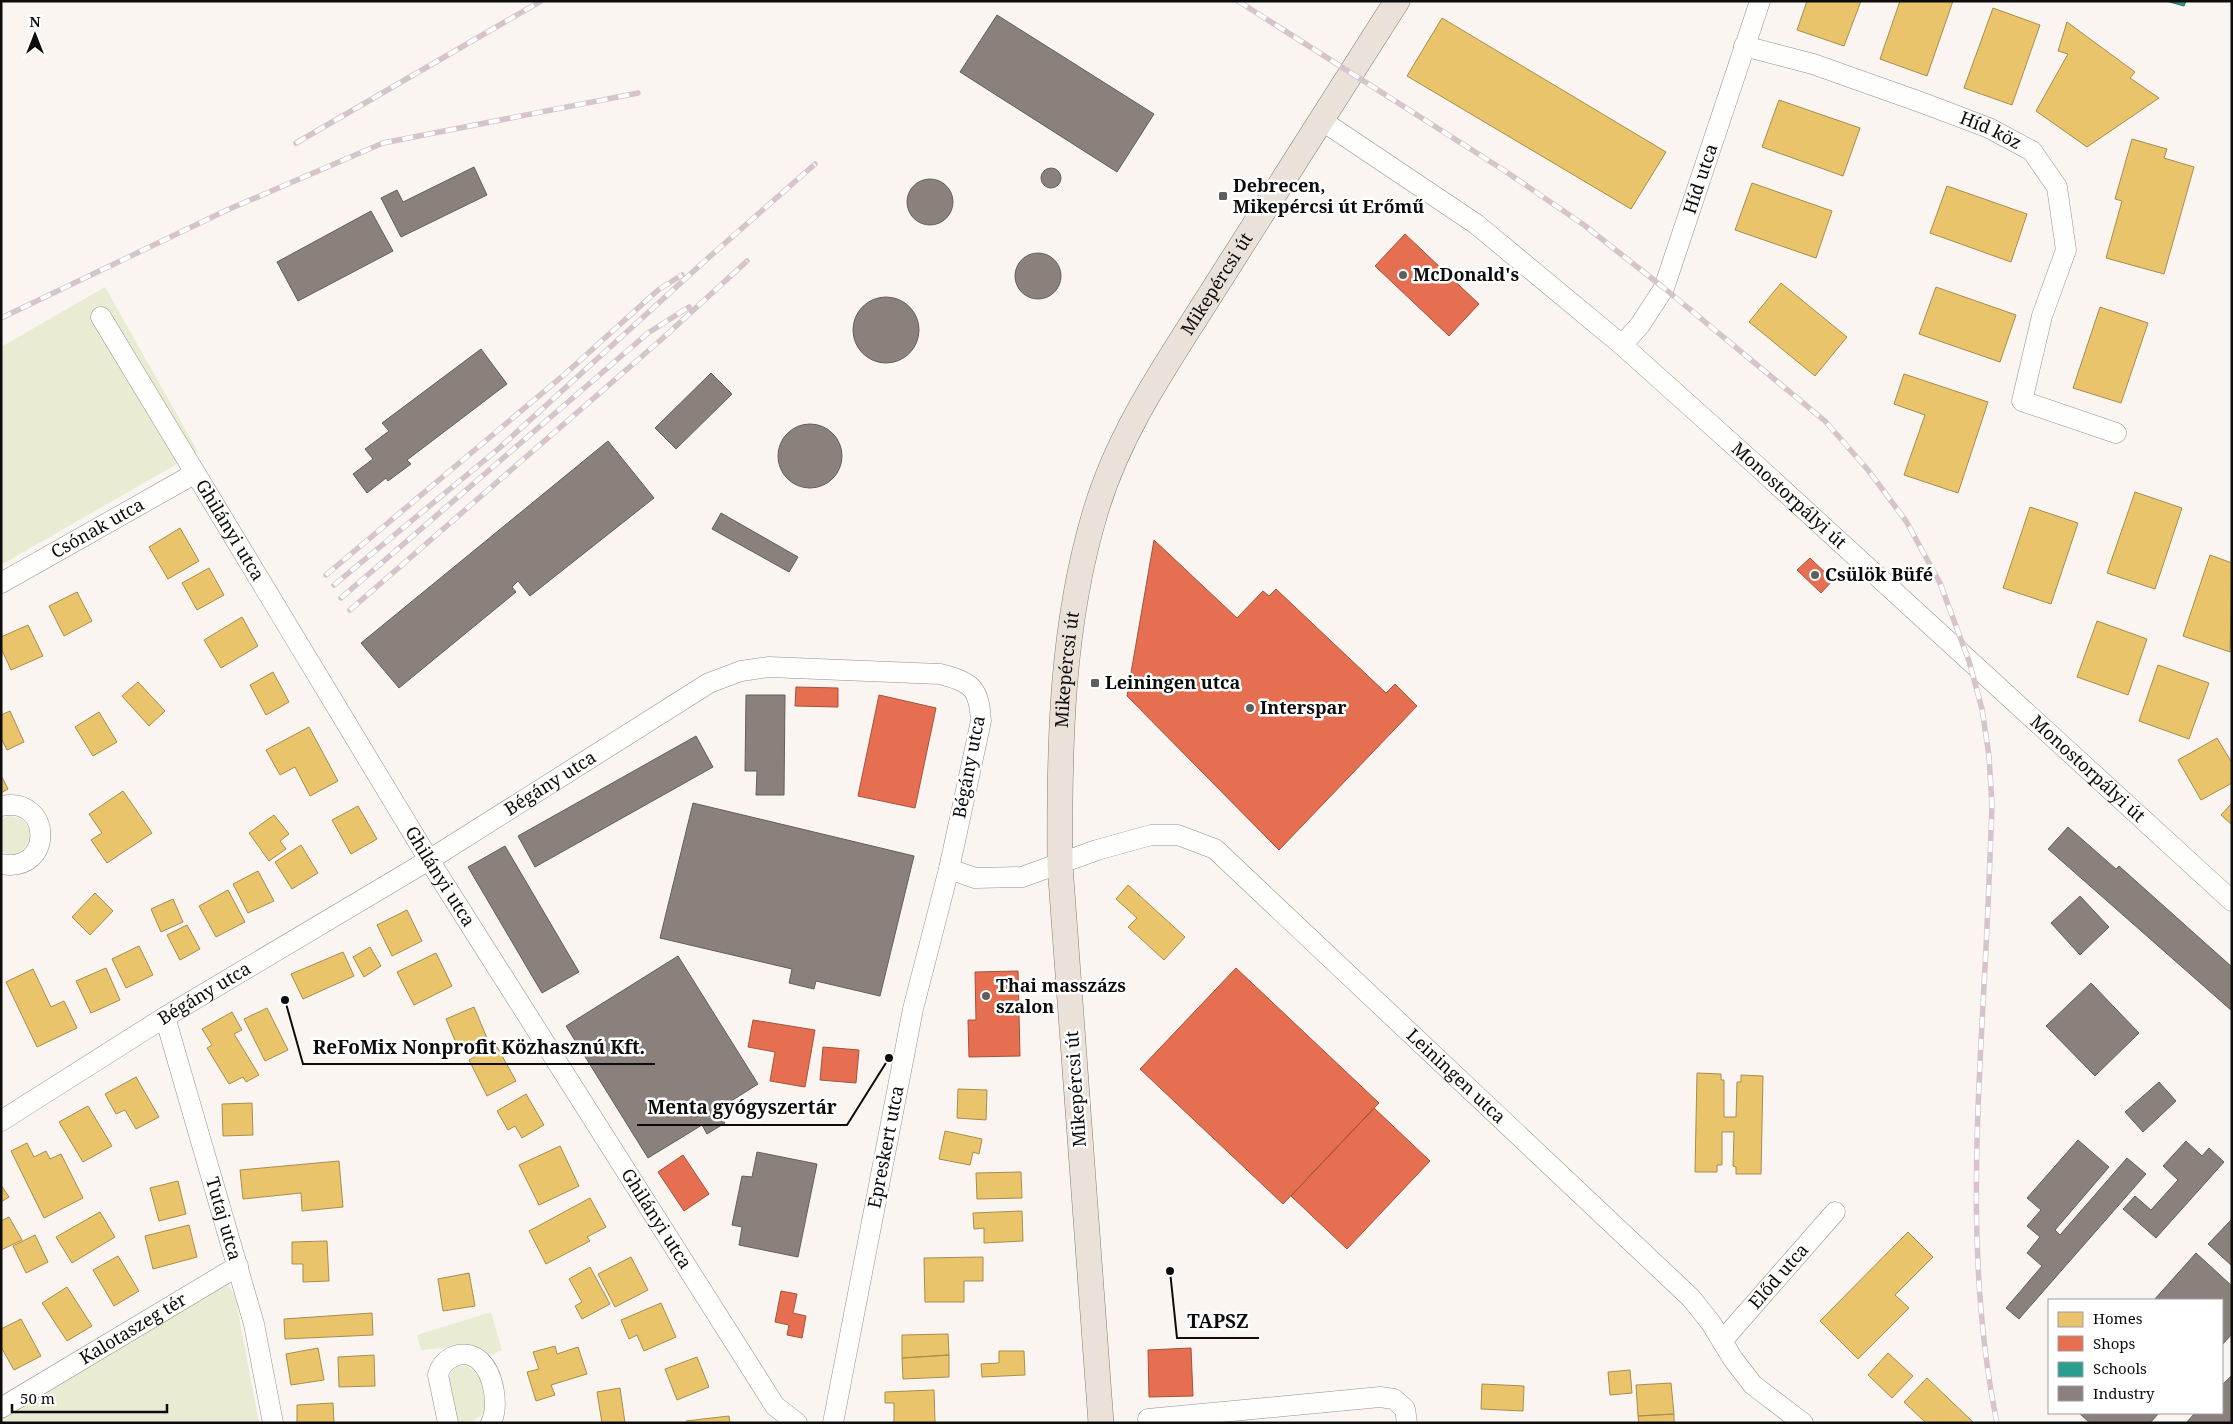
<svg xmlns="http://www.w3.org/2000/svg" width="2233" height="1424" font-family="'Noto Serif',serif">
<rect width="100%" height="100%" fill="#faf5f0"/>
<path fill="#e9ecd2" d="M 105,287 L 198,452 L 1,565 L 1,347 Z
M 10,816 L 23,820 L 30,831 C 30,847 17,860 1,851 L 1,819 Z
M 226,1283 L 235,1295 L 259,1423 L 1,1423 L 1,1413 Z
M 491,1312 L 502,1350 L 486,1358 L 453,1347 L 421,1350 L 417,1335 Z
M 457,1366 C 479,1363 494,1396 483,1414 L 470,1423 L 460,1423 L 457,1418 C 454,1404 441,1376 457,1366 Z"/>
<path fill="#e9c46a" stroke="#a78d4e" d="M 1807,1 L 1861,1 L 1844,46 L 1797,30 Z
M 1900,1 L 1953,1 L 1927,76 L 1880,59 Z
M 1993,8 L 2040,25 L 2012,105 L 1964,88 Z
M 1442,18 L 1666,152 L 1631,209 L 1407,76 Z
M 2067,22 L 2135,72 L 2130,78 L 2159,98 L 2087,147 L 2036,111 L 2068,54 L 2058,51 Z
M 1779,100 L 1860,128 L 1843,176 L 1762,147 Z
M 2132,139 L 2167,149 L 2164,158 L 2194,167 L 2164,274 L 2106,258 L 2122,201 L 2115,199 Z
M 1752,183 L 1832,211 L 1816,258 L 1735,230 Z
M 1947,186 L 2027,214 L 2011,262 L 1930,233 Z
M 1781,283 L 1847,337 L 1815,376 L 1749,322 Z
M 1936,287 L 2016,315 L 2000,362 L 1919,334 Z
M 2100,307 L 2148,323 L 2121,403 L 2073,388 Z
M 1904,374 L 1988,402 L 1958,493 L 1904,475 L 1925,415 L 1894,404 Z
M 2135,492 L 2182,508 L 2155,589 L 2107,573 Z
M 2030,507 L 2078,523 L 2051,604 L 2003,588 Z
M 180,528 L 199,561 L 168,579 L 149,547 Z
M 2210,555 L 2232,563 L 2230,652 L 2183,636 Z
M 209,568 L 224,595 L 197,610 L 182,583 Z
M 77,592 L 92,621 L 64,636 L 49,606 Z
M 242,617 L 258,646 L 221,668 L 204,640 Z
M 2097,621 L 2147,639 L 2128,695 L 2077,677 Z
M 28,625 L 43,656 L 11,670 L 1,648 L 1,637 Z
M 2158,665 L 2209,683 L 2189,739 L 2139,721 Z
M 273,672 L 289,702 L 266,715 L 250,685 Z
M 138,682 L 165,711 L 149,726 L 122,696 Z
M 10,711 L 24,742 L 7,750 L 1,738 L 1,715 Z
M 99,712 L 117,742 L 93,756 L 75,727 Z
M 309,727 L 338,781 L 310,796 L 295,767 L 280,775 L 266,750 Z
M 2217,738 L 2232,763 L 2232,783 L 2201,800 L 2178,760 Z
M 1,775 L 8,789 L 1,793 Z
M 123,791 L 152,833 L 107,863 L 91,840 L 102,833 L 89,814 Z
M 2232,803 L 2232,825 L 2221,815 Z
M 358,806 L 377,839 L 351,854 L 332,820 Z
M 274,815 L 289,834 L 280,841 L 286,849 L 269,861 L 249,833 Z
M 301,845 L 318,873 L 292,889 L 275,862 Z
M 258,871 L 274,901 L 248,913 L 233,884 Z
M 1128,885 L 1185,937 L 1164,960 L 1128,927 L 1137,918 L 1116,899 Z
M 228,890 L 245,922 L 216,937 L 199,906 Z
M 95,893 L 113,911 L 90,935 L 72,917 Z
M 173,899 L 183,922 L 161,932 L 151,909 Z
M 407,910 L 422,941 L 392,956 L 377,925 Z
M 187,925 L 200,949 L 180,960 L 167,935 Z
M 139,946 L 153,975 L 126,988 L 112,959 Z
M 370,947 L 381,966 L 364,977 L 353,957 Z
M 343,952 L 354,976 L 303,999 L 291,974 Z
M 436,953 L 452,986 L 414,1005 L 397,972 Z
M 106,968 L 120,1000 L 91,1013 L 76,981 Z
M 33,969 L 51,1007 L 64,1001 L 77,1028 L 37,1047 L 6,982 Z
M 474,1007 L 487,1038 L 459,1050 L 446,1019 Z
M 267,1008 L 288,1050 L 265,1061 L 244,1019 Z
M 232,1012 L 242,1030 L 234,1034 L 259,1075 L 246,1082 L 243,1077 L 229,1084 L 207,1048 L 212,1045 L 202,1029 Z
M 496,1045 L 516,1081 L 487,1096 L 469,1060 Z
M 1697,1073 L 1721,1074 L 1721,1080 L 1724,1080 L 1724,1117 L 1736,1117 L 1737,1082 L 1741,1082 L 1741,1075 L 1763,1076 L 1761,1174 L 1736,1174 L 1736,1167 L 1733,1166 L 1734,1132 L 1722,1132 L 1722,1165 L 1717,1165 L 1717,1172 L 1695,1172 Z
M 136,1077 L 159,1117 L 136,1129 L 125,1110 L 116,1114 L 105,1094 Z
M 958,1089 L 987,1090 L 986,1120 L 957,1118 Z
M 526,1094 L 544,1125 L 522,1138 L 515,1126 L 508,1130 L 497,1111 Z
M 252,1103 L 253,1135 L 223,1136 L 222,1104 Z
M 88,1106 L 112,1146 L 83,1162 L 59,1122 Z
M 945,1131 L 982,1139 L 979,1154 L 973,1152 L 970,1165 L 939,1159 Z
M 27,1143 L 34,1157 L 46,1151 L 50,1159 L 61,1154 L 83,1198 L 44,1218 L 11,1151 Z
M 560,1146 L 579,1186 L 539,1205 L 519,1165 Z
M 339,1161 L 343,1207 L 302,1211 L 301,1193 L 243,1199 L 240,1170 Z
M 1021,1172 L 1022,1198 L 977,1199 L 976,1173 Z
M 178,1181 L 186,1214 L 159,1221 L 150,1188 Z
M 1,1185 L 9,1197 L 1,1202 Z
M 590,1198 L 606,1227 L 587,1237 L 590,1241 L 546,1264 L 529,1231 Z
M 1022,1211 L 1023,1241 L 984,1243 L 984,1228 L 974,1229 L 973,1213 Z
M 100,1212 L 115,1237 L 72,1263 L 56,1237 Z
M 9,1217 L 22,1240 L 1,1250 L 1,1221 Z
M 189,1225 L 197,1257 L 153,1269 L 145,1236 Z
M 1908,1232 L 1933,1257 L 1895,1295 L 1909,1308 L 1858,1359 L 1820,1321 Z
M 35,1235 L 48,1262 L 26,1273 L 13,1246 Z
M 327,1241 L 329,1281 L 303,1282 L 303,1264 L 292,1264 L 292,1242 Z
M 118,1256 L 139,1291 L 114,1306 L 93,1270 Z
M 631,1257 L 648,1290 L 615,1307 L 598,1274 Z
M 983,1257 L 983,1281 L 964,1281 L 964,1302 L 925,1302 L 924,1258 Z
M 590,1267 L 610,1304 L 582,1319 L 575,1306 L 582,1302 L 569,1279 Z
M 469,1273 L 475,1306 L 443,1311 L 438,1279 Z
M 67,1287 L 92,1326 L 67,1341 L 42,1303 Z
M 661,1303 L 676,1337 L 644,1351 L 637,1335 L 629,1339 L 621,1320 Z
M 372,1313 L 373,1335 L 285,1339 L 284,1319 Z
M 21,1319 L 41,1356 L 14,1370 L 1,1347 L 1,1329 Z
M 948,1334 L 949,1355 L 902,1358 L 902,1335 Z
M 555,1346 L 557,1354 L 578,1347 L 587,1374 L 551,1385 L 555,1395 L 536,1401 L 527,1372 L 539,1369 L 533,1352 Z
M 318,1348 L 324,1380 L 291,1385 L 286,1354 Z
M 999,1351 L 1024,1351 L 1025,1375 L 982,1377 L 981,1364 L 999,1363 Z
M 1888,1353 L 1913,1376 L 1892,1398 L 1868,1375 Z
M 374,1355 L 375,1386 L 339,1387 L 338,1357 Z
M 949,1355 L 949,1377 L 903,1379 L 902,1358 Z
M 697,1357 L 709,1387 L 677,1400 L 665,1369 Z
M 1630,1370 L 1632,1393 L 1610,1395 L 1608,1372 Z
M 1927,1378 L 1974,1423 L 1926,1423 L 1904,1402 Z
M 1671,1383 L 1674,1414 L 1638,1416 L 1636,1385 Z
M 1482,1384 L 1524,1386 L 1523,1411 L 1481,1409 Z
M 620,1388 L 625,1423 L 602,1423 L 597,1392 Z
M 934,1390 L 935,1423 L 894,1423 L 894,1403 L 885,1403 L 885,1392 Z
M 333,1403 L 334,1423 L 297,1423 L 297,1405 Z
M 1674,1414 L 1674,1423 L 1639,1423 L 1638,1416 Z
M 729,1416 L 730,1423 L 687,1423 L 686,1421 Z"/>
<path fill="#e76f51" stroke="#a5513c" d="M 1405,234 L 1479,304 L 1449,336 L 1375,266 Z
M 1154,540 L 1237,618 L 1263,591 L 1269,596 L 1276,589 L 1386,693 L 1395,684 L 1417,706 L 1279,850 L 1127,696 Z
M 1810,558 L 1833,580 L 1821,593 L 1797,570 Z
M 796,687 L 838,688 L 838,707 L 795,706 Z
M 879,695 L 936,708 L 915,808 L 858,796 Z
M 1236,968 L 1379,1103 L 1283,1204 L 1140,1069 Z
M 1018,971 L 1020,1056 L 969,1057 L 968,1020 L 976,1020 L 975,972 Z
M 753,1020 L 815,1030 L 805,1087 L 770,1081 L 775,1052 L 748,1047 Z
M 823,1047 L 859,1050 L 856,1083 L 820,1080 Z
M 1374,1108 L 1430,1161 L 1347,1249 L 1291,1196 Z
M 683,1155 L 709,1194 L 684,1211 L 658,1172 Z
M 781,1291 L 797,1294 L 793,1313 L 806,1316 L 802,1338 L 787,1335 L 789,1325 L 775,1322 Z
M 1191,1348 L 1193,1396 L 1149,1397 L 1148,1350 Z"/>
<path fill="#2a9d8f" stroke="#217268" d="M 2166,1 L 2186,1 L 2184,6 Z"/>
<path fill="#8a817c" stroke="#645e5a" d="M 997,15 L 1154,114 L 1117,172 L 960,72 Z
M 474,167 L 487,195 L 401,237 L 381,198 L 397,190 L 403,202 Z
M1041 178a10 10 0 1 1 20 0a10 10 0 1 1-20 0Z
M907 202a23 23 0 1 1 46 0a23 23 0 1 1-46 0Z
M 371,211 L 393,251 L 298,301 L 277,262 Z
M1015 276a23 23 0 1 1 46 0a23 23 0 1 1-46 0Z
M853 330a33 33 0 1 1 66 0a33 33 0 1 1-66 0Z
M 481,349 L 507,384 L 407,460 L 411,464 L 388,481 L 386,478 L 367,493 L 353,474 L 373,459 L 365,449 L 389,431 L 382,423 Z
M 711,373 L 732,394 L 676,449 L 655,428 Z
M778 456a32 32 0 1 1 64 0a32 32 0 1 1-64 0Z
M 608,441 L 654,498 L 530,596 L 518,581 L 512,587 L 516,592 L 399,688 L 361,643 Z
M 721,513 L 798,557 L 789,572 L 712,529 Z
M 746,695 L 785,695 L 784,795 L 756,795 L 757,771 L 745,771 Z
M 696,736 L 713,767 L 535,867 L 518,836 Z
M 693,803 L 914,856 L 880,996 L 816,981 L 814,989 L 789,983 L 792,969 L 660,938 Z
M 2068,827 L 2116,869 L 2119,866 L 2232,967 L 2232,1011 L 2048,849 Z
M 505,846 L 579,972 L 542,993 L 468,867 Z
M 2080,896 L 2109,927 L 2080,955 L 2051,923 Z
M 678,956 L 758,1084 L 717,1110 L 725,1123 L 707,1134 L 702,1125 L 648,1158 L 566,1026 Z
M 2091,983 L 2139,1033 L 2095,1076 L 2046,1026 Z
M 2159,1082 L 2176,1101 L 2143,1132 L 2125,1112 Z
M 2078,1140 L 2109,1167 L 2055,1230 L 2060,1235 L 2127,1158 L 2146,1174 L 2019,1319 L 2006,1308 L 2042,1266 L 2027,1253 L 2040,1237 L 2027,1226 L 2041,1210 L 2027,1198 Z
M 2186,1141 L 2202,1156 L 2209,1148 L 2224,1162 L 2156,1238 L 2123,1209 L 2135,1196 L 2151,1210 L 2178,1180 L 2163,1166 Z
M 757,1152 L 817,1164 L 798,1257 L 739,1245 L 742,1227 L 732,1225 L 742,1176 L 752,1177 Z
M 2232,1219 L 2232,1266 L 2208,1244 Z
M 2196,1253 L 2232,1286 L 2232,1334 L 2222,1345 L 2222,1300 L 2154,1300 Z
M 2232,1375 L 2232,1423 L 2186,1423 L 2195,1413 L 2222,1413 L 2222,1385 Z
M 2079,1413 L 2159,1413 L 2150,1423 L 2090,1423 Z"/>
<g fill="none" stroke-linecap="round" stroke-linejoin="round">
<defs>
<g id="minor">
<path id="s1" d="M 1744,46 L 1813,64 L 1923,103 L 1989,128 L 2032,151 L 2057,187 L 2066,250 L 2042,316 L 2022,401 L 2116,433"/>
<path id="s2" d="M 1321,120 L 1476,224 L 1622,345 L 1758,467 L 2232,901"/>
<path id="s3" d="M 101,317 L 429,860 L 775,1406 L 797,1423"/>
<path id="s4" d="M 1622,345 L 1640,325 L 1664,288 L 1760,1"/>
<path id="s5" d="M 1,583 L 194,474"/>
<path d="M 1,806 C 53,795 54,874 1,864"/>
<path id="s6" d="M 949,869 L 975,878 L 1022,877 L 1097,850 L 1151,835 L 1178,835 L 1215,849 L 1691,1298 L 1711,1323 L 1733,1359 L 1753,1385 L 1803,1423"/>
<path id="s7" d="M 165,1017 L 254,1324 L 273,1423"/>
<path id="s8" d="M 1,1121 L 165,1017 L 429,860 L 709,683 L 741,671 L 769,667 L 940,674 C 971,682 979,687 981,721 L 949,869 L 913,1009 L 833,1423"/>
<path id="s9" d="M 1722,1341 L 1835,1212"/>
<path id="s10" d="M 1,1408 L 238,1266"/>
<path d="M 1148,1419 L 1380,1397 L 1394,1399 L 1405,1409 L 1407,1423"/>
<path d="M 448,1423 L 438,1375 C 442,1357 465,1347 480,1361 C 494,1374 499,1406 491,1423"/>
</g>
<g id="major">
<path id="s11" d="M 1101,1423 L 1060,865 C 1059,746 1061,625 1096,510 C 1120,430 1168,362 1212,292 C 1273,195 1335,98 1397,1"/>
</g>
</defs>
<use href="#minor" stroke="#93918f" stroke-width="21"/>
<use href="#major" stroke="#807e7c" stroke-width="26"/>
<use href="#minor" stroke="#fefefd" stroke-width="20"/>
<use href="#major" stroke="#eae1d9" stroke-width="25"/>
<defs>
<path id="rail" d="M 1238,1 L 1505,171 L 1584,225 L 1664,288 L 1825,421 L 1868,470 L 1906,521 L 1940,583 L 1969,661 L 1982,709 L 1989,756 L 1992,805 C 1990,859 1988,913 1985,967 C 1977,1120 1966,1272 1997,1423
M 296,143 L 541,1
M 1,318 L 227,210 L 383,143 L 638,93
M 326,575 L 565,374 L 658,290 L 682,275
M 334,585 L 497,450 L 707,259 L 815,164
M 341,598 L 648,333 L 689,307
M 350,610 L 663,338 L 747,261"/>
</defs>
<use href="#rail" stroke="#d5c5ca" stroke-width="5.5"/>
<use href="#rail" stroke="#fff" stroke-width="4" stroke-dasharray="11" stroke-linecap="butt"/>
</g>
<g fill="#5f5e5c" stroke="#fff" stroke-width="2">
<rect x="1218" y="191" width="10" height="10" rx="2.5"/>
<circle cx="1403" cy="275" r="5"/>
<circle cx="1815" cy="575" r="5"/>
<rect x="1090" y="678" width="10" height="10" rx="2.5"/>
<circle cx="1250" cy="708" r="5"/>
<circle cx="986" cy="996" r="5"/>
</g>
<g text-anchor="middle" stroke-width="5" stroke-linejoin="round" paint-order="stroke">
<g font-size="18" fill="#0c0c0c" stroke="#fff">
<text dy="6" stroke="none"><textPath href="#s1" startOffset="261">Híd köz</textPath></text>
<text dy="6" stroke="none"><textPath href="#s4" startOffset="186">Híd utca</textPath></text>
<text dy="6" stroke="none"><textPath href="#s11" startOffset="1175">Mikepércsi út</textPath></text>
<text dy="6" stroke="none"><textPath href="#s2" startOffset="601">Monostorpályi út</textPath></text>
<text dy="6" stroke="none"><textPath href="#s5" startOffset="111">Csónak utca</textPath></text>
<text dy="6" stroke="none"><textPath href="#s3" startOffset="249">Ghilányi utca</textPath></text>
<text dy="6" stroke="none"><textPath href="#s11" startOffset="755">Mikepércsi út</textPath></text>
<text transform="translate(969 767) rotate(-79)" y="6">Bégány utca</text>
<text dy="6" stroke="none"><textPath href="#s2" startOffset="1006">Monostorpályi út</textPath></text>
<text dy="6" stroke="none"><textPath href="#s8" startOffset="645">Bégány utca</textPath></text>
<text dy="6" stroke="none"><textPath href="#s3" startOffset="654">Ghilányi utca</textPath></text>
<text dy="6" stroke="none"><textPath href="#s8" startOffset="240">Bégány utca</textPath></text>
<text dy="6" stroke="none"><textPath href="#s6" startOffset="608">Leiningen utca</textPath></text>
<text transform="translate(1076 1089) rotate(-94)" y="6">Mikepércsi út</text>
<text transform="translate(886 1147) rotate(-79)" y="6">Epreskert utca</text>
<text dy="6" stroke="none"><textPath href="#s7" startOffset="210">Tutaj utca</textPath></text>
<text dy="6" stroke="none"><textPath href="#s3" startOffset="1059">Ghilányi utca</textPath></text>
<text dy="6" stroke="none"><textPath href="#s9" startOffset="86">Előd utca</textPath></text>
<text dy="6" stroke="none"><textPath href="#s10" startOffset="154">Kalotaszeg tér</textPath></text>
</g>
<g font-size="18" font-weight="bold" fill="#0c0c0c" stroke="#fff" text-anchor="start">
<text x="1233" y="192">Debrecen,<tspan x="1233" dy="21">Mikepércsi út Erőmű</tspan></text>
<text x="1413" y="281">McDonald's</text>
<text x="1825" y="581">Csülök Büfé</text>
<text x="1105" y="689">Leiningen utca</text>
<text x="1260" y="714">Interspar</text>
<text x="996" y="992">Thai masszázs<tspan x="996" dy="21">szalon</tspan></text>
</g>
</g>
<path fill="none" stroke="#0c0c0c" stroke-width="2" d="M285 1000L303 1064H655M889 1058L847 1125H637M1170 1271L1177 1338H1259"/>
<g fill="#0c0c0c" stroke="#fff" stroke-width="2">
<circle cx="285" cy="1000" r="5"/>
<circle cx="889" cy="1058" r="5"/>
<circle cx="1170" cy="1271" r="5"/>
</g>
<g font-size="19" text-anchor="middle" font-weight="bold" fill="#0c0c0c" stroke="#fff" stroke-width="5" stroke-linejoin="round" paint-order="stroke">
<text x="479" y="1054">ReFoMix Nonprofit Közhasznú Kft.</text>
<text x="742" y="1114">Menta gyógyszertár</text>
<text x="1218" y="1328">TAPSZ</text>
</g>
<rect width="2233" height="1424" fill="none" stroke="#0c0c0c" stroke-width="5"/>
<rect x="2048" y="1299" width="175" height="115" fill="#ffffff" stroke="#9e9e9e"/>
<rect x="2058" y="1312" width="25" height="15" fill="#e9c46a" stroke="#9e9e9e"/>
<text x="2093" y="1324" font-size="15" fill="#0c0c0c">Homes</text>
<rect x="2058" y="1336" width="25" height="15" fill="#e76f51" stroke="#9e9e9e"/>
<text x="2093" y="1349" font-size="15" fill="#0c0c0c">Shops</text>
<rect x="2058" y="1362" width="25" height="15" fill="#2a9d8f" stroke="#9e9e9e"/>
<text x="2093" y="1374" font-size="15" fill="#0c0c0c">Schools</text>
<rect x="2058" y="1386" width="25" height="15" fill="#8a817c" stroke="#9e9e9e"/>
<text x="2093" y="1399" font-size="15" fill="#0c0c0c">Industry</text>
<g transform="translate(35 35)" stroke="#ffffff" stroke-width="4" paint-order="stroke">
<path d="M0-4L9 19L0 12L-9 19Z" fill="#0c0c0c"/>
<text y="-8" font-size="14" font-weight="bold" text-anchor="middle" fill="#0c0c0c">N</text>
</g>
<path d="M12 1404v8h155v-8" fill="none" stroke="#0c0c0c" stroke-width="2.5"/>
<text x="20" y="1404" font-size="15" fill="#0c0c0c" stroke="#ffffff" stroke-width="4" paint-order="stroke">50 m</text>
</svg>
